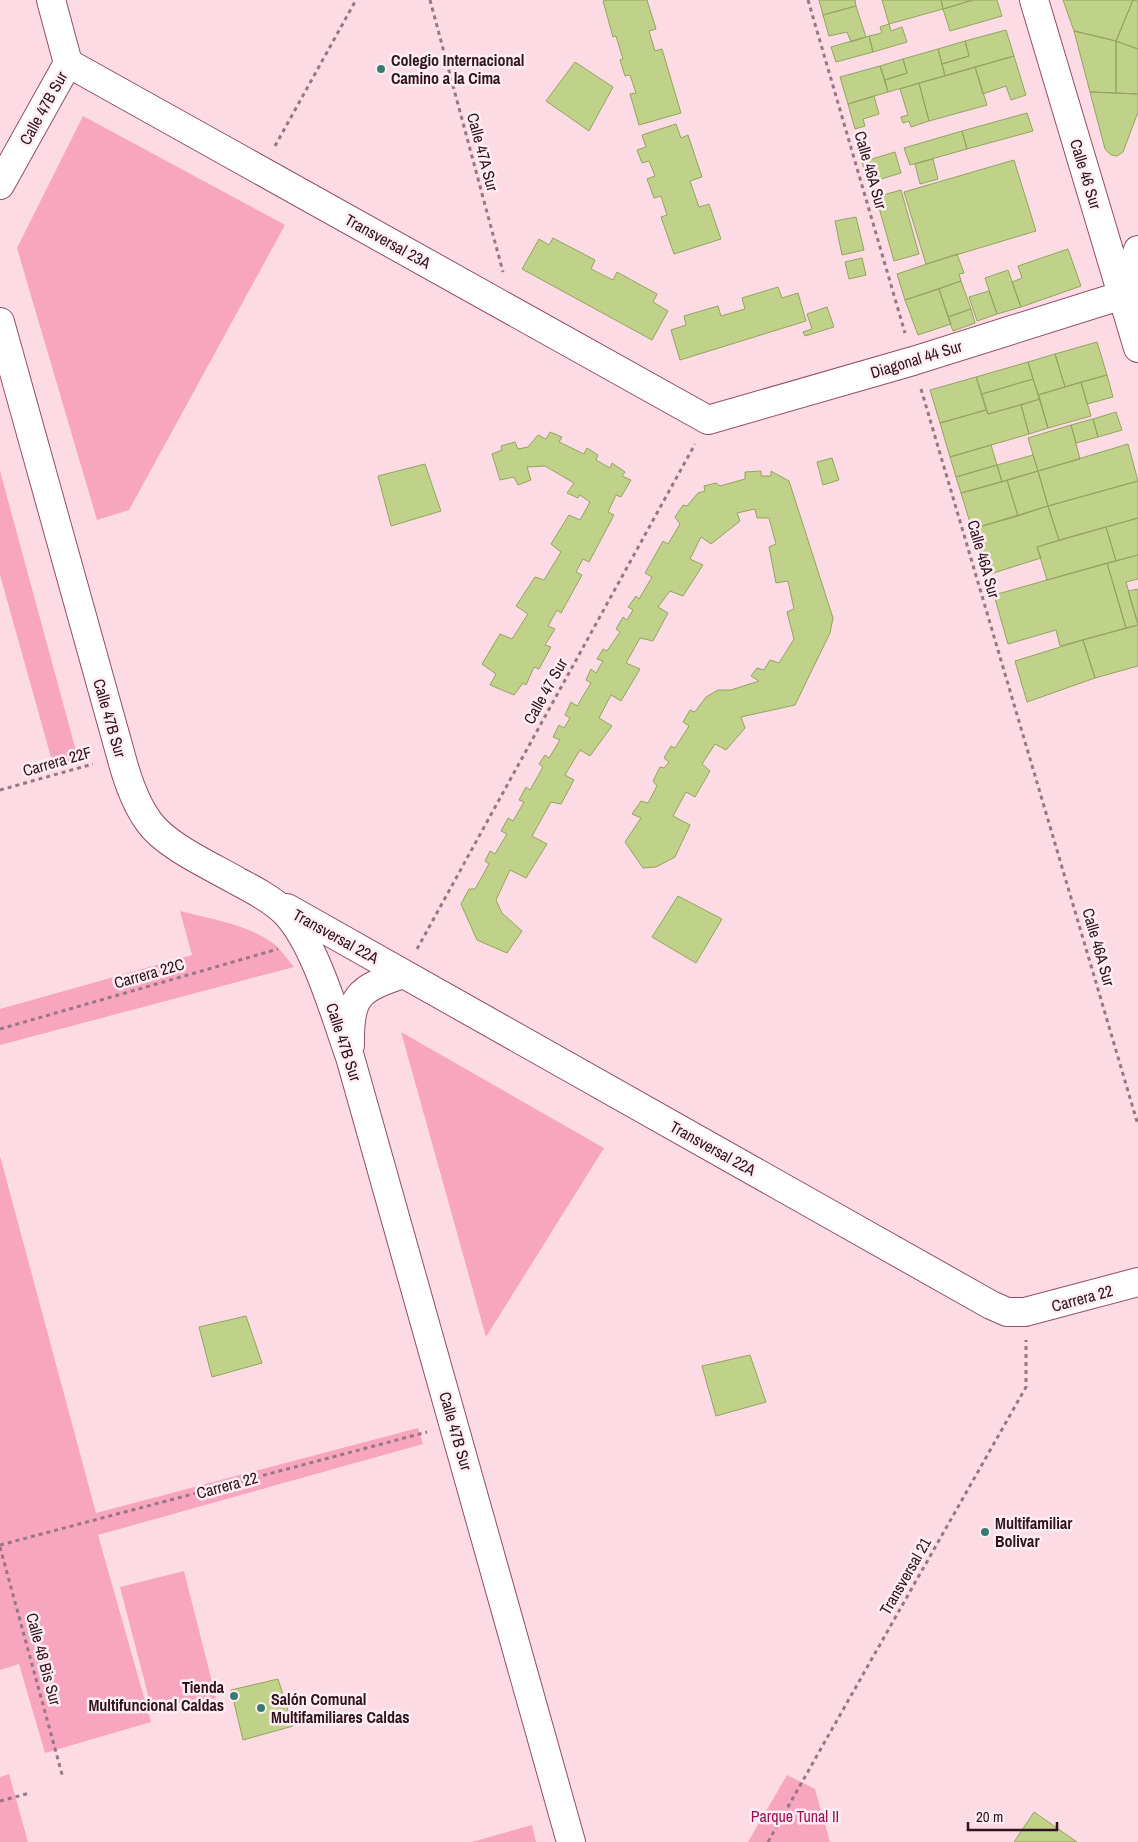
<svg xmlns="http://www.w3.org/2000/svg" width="1138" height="1842" font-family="'Archivo Narrow',sans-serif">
<rect width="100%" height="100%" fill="#fcdbe4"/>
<path fill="#f8a6bf" d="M 83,116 L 285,225 L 129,510 L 97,520 L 17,248 Z
M 0,471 L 79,762 L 54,768 L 0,575 Z
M 180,911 C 210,919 248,924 274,944 C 281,950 288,960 294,967 L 0,1045 L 0,1009 L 192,955 Z
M 401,1032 L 604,1148 L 486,1337 Z
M 0,1156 L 96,1513 L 418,1428 L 423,1444 L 98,1535 L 151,1722 L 45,1753 L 19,1664 L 0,1670 Z
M 184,1571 L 216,1698 L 153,1714 L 120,1587 Z
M 9,1774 L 28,1842 L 0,1842 L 0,1777 Z
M 787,1775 L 815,1789 L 830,1842 L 748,1842 Z
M 532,1825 L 536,1842 L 472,1842 Z"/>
<path fill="#c0d18a" stroke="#94a45f" d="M 607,0 L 647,0 L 656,29 L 649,31 L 655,51 L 662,49 L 681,113 L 639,125 L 630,94 L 636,93 L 630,75 L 625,76 L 620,60 L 623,59 L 616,36 L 613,37 L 603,1 Z
M 819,0 L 855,0 L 856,6 L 823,15 Z
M 882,0 L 941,0 L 943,9 L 889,24 Z
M 941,0 L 973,0 L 943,9 Z
M 973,0 L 997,0 L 1002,16 L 950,31 L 943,9 Z
M 1063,0 L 1133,0 L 1116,41 L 1074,31 Z
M 1133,0 L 1138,1 L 1138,49 L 1116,41 Z
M 856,6 L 866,37 L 851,42 L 847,32 L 829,36 L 823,15 Z
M 889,24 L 891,31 L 902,27 L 907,42 L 873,52 L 869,36 L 882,33 L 880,27 Z
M 1006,30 L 1014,56 L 945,76 L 942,64 L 969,56 L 965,41 Z
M 1074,31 L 1116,41 L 1116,93 L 1090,92 Z
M 869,36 L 873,52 L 836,62 L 831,47 Z
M 965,41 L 969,56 L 942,64 L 938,49 Z
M 1116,41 L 1138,49 L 1138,94 L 1116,93 Z
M 938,49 L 945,76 L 888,92 L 885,80 L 907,73 L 903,59 Z
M 1014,56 L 1026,95 L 1011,100 L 1006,86 L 983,94 L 975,67 Z
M 903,59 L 907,73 L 885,80 L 880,66 Z
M 575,62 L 613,87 L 589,131 L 546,101 Z
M 880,66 L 888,92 L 848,104 L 840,77 Z
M 975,67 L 987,105 L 929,121 L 919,83 Z
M 919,83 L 929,121 L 911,127 L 909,121 L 903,123 L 901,117 L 908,115 L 900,89 Z
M 1090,92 L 1138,94 L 1138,112 L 1123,152 L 1117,156 L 1111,155 L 1105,149 Z
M 874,96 L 879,114 L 863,119 L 865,126 L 855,129 L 848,104 Z
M 1027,113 L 1033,131 L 967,149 L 962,131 Z
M 676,124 L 681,138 L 688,135 L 702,177 L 690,181 L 699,207 L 709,204 L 721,239 L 674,254 L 661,217 L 667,215 L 661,196 L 654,198 L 647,179 L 655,176 L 649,161 L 642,163 L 637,150 L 646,147 L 642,135 Z
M 962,131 L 967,149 L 910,165 L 904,148 Z
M 895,152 L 901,173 L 868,183 L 862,162 Z
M 933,159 L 938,179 L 920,184 L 915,164 Z
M 1014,160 L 1036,231 L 926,264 L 904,192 Z
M 901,190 L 919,254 L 894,261 L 876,197 Z
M 856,217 L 864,250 L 842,255 L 835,221 Z
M 553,238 L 595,260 L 591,269 L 613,280 L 617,272 L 657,294 L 653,302 L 668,311 L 652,340 L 522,269 L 539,239 L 549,245 Z
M 1068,249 L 1081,286 L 1021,307 L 1012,282 L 1022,278 L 1018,266 Z
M 957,254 L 964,273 L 959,274 L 961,281 L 905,300 L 897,274 Z
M 862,258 L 866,275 L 849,279 L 845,262 Z
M 1008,270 L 1021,307 L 997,314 L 985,278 Z
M 961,281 L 971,309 L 948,317 L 939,289 Z
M 778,287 L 782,298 L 798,293 L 806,321 L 680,360 L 671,330 L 686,325 L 684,316 L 718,306 L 721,316 L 745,309 L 742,298 Z
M 939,289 L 951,324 L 918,335 L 905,300 Z
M 989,291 L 997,314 L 977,321 L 969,297 Z
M 827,307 L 834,327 L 805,336 L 803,332 L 812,329 L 807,314 Z
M 971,309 L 975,323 L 953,331 L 948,317 Z
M 1097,342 L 1107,375 L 1065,387 L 1055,354 Z
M 1055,354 L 1065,387 L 1038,395 L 1028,362 Z
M 1028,362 L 1033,379 L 982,394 L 976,377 Z
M 1107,375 L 1113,397 L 1087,404 L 1081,382 Z
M 976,377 L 986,410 L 940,423 L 930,390 Z
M 1033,379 L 1040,399 L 988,414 L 982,394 Z
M 1081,382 L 1091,416 L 1048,428 L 1038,395 Z
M 1040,399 L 1048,428 L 1029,434 L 1021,405 Z
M 1021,405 L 1029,434 L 950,457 L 940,423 L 986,410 L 988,414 Z
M 1116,412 L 1122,430 L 1098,437 L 1093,419 Z
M 1093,419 L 1098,437 L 1076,443 L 1071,425 Z
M 1071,425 L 1080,459 L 1038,471 L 1028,438 Z
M 550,432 L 562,437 L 559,442 L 584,454 L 587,448 L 598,455 L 596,460 L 610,468 L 612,463 L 625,472 L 622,476 L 631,480 L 621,497 L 616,495 L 608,512 L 614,515 L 589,562 L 583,559 L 576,572 L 582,575 L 561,613 L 557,610 L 548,626 L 555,629 L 545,645 L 551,647 L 539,669 L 534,667 L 526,685 L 523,683 L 514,695 L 490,685 L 496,674 L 482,664 L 500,634 L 512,639 L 528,614 L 516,606 L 535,577 L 544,580 L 561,552 L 551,544 L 569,515 L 580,520 L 590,502 L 580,495 L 578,498 L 567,493 L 574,483 L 545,466 L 527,467 L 531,480 L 518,485 L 514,477 L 500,480 L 492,454 L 502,450 L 501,446 L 515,442 L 518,449 L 528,447 L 538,435 L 546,439 Z
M 1128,444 L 1138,481 L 1048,506 L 1038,471 Z
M 991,445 L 997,465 L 956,477 L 950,457 Z
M 1033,455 L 1038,471 L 1002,482 L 997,465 Z
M 832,458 L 839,480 L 823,485 L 817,462 Z
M 425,464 L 441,511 L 391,526 L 378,476 Z
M 997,465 L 1002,482 L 961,493 L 956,477 Z
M 761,471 L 761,476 L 771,476 L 771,471 L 789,481 L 833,618 L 830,633 L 795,705 L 741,717 L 745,728 L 726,750 L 715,744 L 702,764 L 710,771 L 695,797 L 686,792 L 673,816 L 690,825 L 675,857 L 656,867 L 643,868 L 625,842 L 641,818 L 632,814 L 641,801 L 648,803 L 657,786 L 653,781 L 660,767 L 664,768 L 669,762 L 664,758 L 671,746 L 675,748 L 689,726 L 683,722 L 690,710 L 695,712 L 706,697 L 718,690 L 731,690 L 759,681 L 751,676 L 757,668 L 764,670 L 770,660 L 779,663 L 794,639 L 787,612 L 794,609 L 788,581 L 776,583 L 769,547 L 776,544 L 769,518 L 757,518 L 755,509 L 737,513 L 740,521 L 711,544 L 701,537 L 690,559 L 703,565 L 683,596 L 670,591 L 658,607 L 668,613 L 653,641 L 640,638 L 626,663 L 640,669 L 621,701 L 611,695 L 599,718 L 612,726 L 590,756 L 580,750 L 565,775 L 574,780 L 561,804 L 551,802 L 532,836 L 547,844 L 526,878 L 510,870 L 496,900 L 502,913 L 522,931 L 507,953 L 477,940 L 461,904 L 469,889 L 475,889 L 489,864 L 485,861 L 490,851 L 495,854 L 507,834 L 501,831 L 508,818 L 513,821 L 524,802 L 519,800 L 526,787 L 530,790 L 543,767 L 539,764 L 545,755 L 549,758 L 560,740 L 553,737 L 559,725 L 564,728 L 570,718 L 565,715 L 571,702 L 577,706 L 591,683 L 586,680 L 591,669 L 596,673 L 603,661 L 597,659 L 603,649 L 607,651 L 620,632 L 616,629 L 623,617 L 627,620 L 633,610 L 628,607 L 636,596 L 639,599 L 652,577 L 645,573 L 663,541 L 668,544 L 680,524 L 675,517 L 683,505 L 687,506 L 698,493 L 705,491 L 704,486 L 716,483 L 720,486 L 745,479 L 745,472 Z
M 1038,471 L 1048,506 L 1018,516 L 1007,480 Z
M 1007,480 L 1018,516 L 972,529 L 961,493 Z
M 1138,481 L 1138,518 L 1059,540 L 1048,506 Z
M 1048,506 L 1059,540 L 1037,547 L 1041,558 L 987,575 L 972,529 Z
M 1138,518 L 1138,555 L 1116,561 L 1106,527 Z
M 1106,527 L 1116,561 L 1047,580 L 1037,547 Z
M 1138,555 L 1138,579 L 1126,582 L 1138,625 L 1126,628 L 1107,563 Z
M 1107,563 L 1126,628 L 1060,646 L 1056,630 L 1008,644 L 994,595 Z
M 1138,589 L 1138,624 L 1128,591 Z
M 1138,625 L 1138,666 L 1095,678 L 1083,640 Z
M 1083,640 L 1095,678 L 1027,702 L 1015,661 Z
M 678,896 L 722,919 L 696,963 L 652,937 Z
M 246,1316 L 262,1363 L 212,1377 L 199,1327 Z
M 750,1355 L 766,1402 L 716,1416 L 702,1366 Z
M 278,1679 L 293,1726 L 243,1740 L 231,1690 Z
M 1034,1812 L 1077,1842 L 1014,1842 Z"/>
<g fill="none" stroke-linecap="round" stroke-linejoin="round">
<defs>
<path id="tertiary" d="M 1034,0 L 1138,348
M 68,63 L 708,420 L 913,361 L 1123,295 L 1138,296
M 0,185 L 68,63 L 51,0
M 1123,295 L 1138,250
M 0,322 L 121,756 C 127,779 135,803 149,822 C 166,846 211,866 237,881 C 254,890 271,899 285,912 C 315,943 335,1015 350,1057 L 571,1842
M 287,908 L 991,1305 L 1007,1312 L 1025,1312 L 1138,1282
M 350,1045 C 349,996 358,989 403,974"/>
</defs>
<use href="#tertiary" stroke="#934e65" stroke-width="30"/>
<path stroke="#977882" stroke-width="3" stroke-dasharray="4 4" stroke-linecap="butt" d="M 430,0 L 503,272
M 808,0 L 905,333
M 275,146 L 356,0
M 921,389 L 1138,1125
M 0,790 L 93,764
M 417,949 L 695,444
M 0,1029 L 278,949
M 0,1545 L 427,1432
M 0,1547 L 63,1778
M 0,1801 L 30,1793
M 768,1842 L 1026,1387 L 1026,1340"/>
<use href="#tertiary" stroke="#fff" stroke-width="28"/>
</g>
<g fill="#387c6f" stroke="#feedf2" stroke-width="2">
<circle cx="381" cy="69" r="5"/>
<circle cx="985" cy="1532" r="5"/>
<circle cx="234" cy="1696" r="5"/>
<circle cx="261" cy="1708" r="5"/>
</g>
<g text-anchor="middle" stroke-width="5" stroke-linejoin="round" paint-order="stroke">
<g font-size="16" font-weight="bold" fill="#2f131d" stroke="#feedf2" text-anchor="start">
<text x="391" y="66">Colegio Internacional<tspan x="391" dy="18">Camino a la Cima</tspan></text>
<text x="995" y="1529">Multifamiliar<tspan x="995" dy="18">Bolivar</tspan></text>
<text x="224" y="1693" text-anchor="end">Tienda<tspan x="224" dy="18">Multifuncional Caldas</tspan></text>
<text x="271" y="1705">Salón Comunal<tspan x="271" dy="18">Multifamiliares Caldas</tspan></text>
</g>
<g font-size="16" fill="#2f131d" stroke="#feedf2">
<text transform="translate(43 108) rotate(-61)" y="6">Calle 47B Sur</text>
<text transform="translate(483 152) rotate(75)" y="6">Calle 47A Sur</text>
<text transform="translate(871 170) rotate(74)" y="6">Calle 46A Sur</text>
<text transform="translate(1086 174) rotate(73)" y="6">Calle 46 Sur</text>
<text transform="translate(388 241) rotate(29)" y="6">Transversal 23A</text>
<text transform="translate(916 359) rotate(-17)" y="6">Diagonal 44 Sur</text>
<text transform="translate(984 559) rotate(74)" y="6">Calle 46A Sur</text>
<text transform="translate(545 691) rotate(-61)" y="6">Calle 47 Sur</text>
<text transform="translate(110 718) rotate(74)" y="6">Calle 47B Sur</text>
<text transform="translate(57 761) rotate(-16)" y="6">Carrera 22F</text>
<text transform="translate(336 936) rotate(29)" y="6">Transversal 22A</text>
<text transform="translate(1099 947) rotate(74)" y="6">Calle 46A Sur</text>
<text transform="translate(149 973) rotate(-16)" y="6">Carrera 22C</text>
<text transform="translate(344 1042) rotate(72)" y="6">Calle 47B Sur</text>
<text transform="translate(713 1148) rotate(29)" y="6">Transversal 22A</text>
<text transform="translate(1082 1298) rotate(-15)" y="6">Carrera 22</text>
<text transform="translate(456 1431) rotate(74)" y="6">Calle 47B Sur</text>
<text transform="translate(227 1485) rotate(-15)" y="6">Carrera 22</text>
<text transform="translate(905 1576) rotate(-60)" y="6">Transversal 21</text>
<text transform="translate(44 1659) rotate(75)" y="6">Calle 48 Bis Sur</text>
</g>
<g font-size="16" fill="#9d0f54" stroke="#feedf2">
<text x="795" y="1822">Parque Tunal II</text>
</g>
</g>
<path d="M968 1822v8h89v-8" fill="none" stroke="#2f131d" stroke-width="2.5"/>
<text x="976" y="1822" font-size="15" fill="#2f131d" stroke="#feedf2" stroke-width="4" paint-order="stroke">20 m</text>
</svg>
